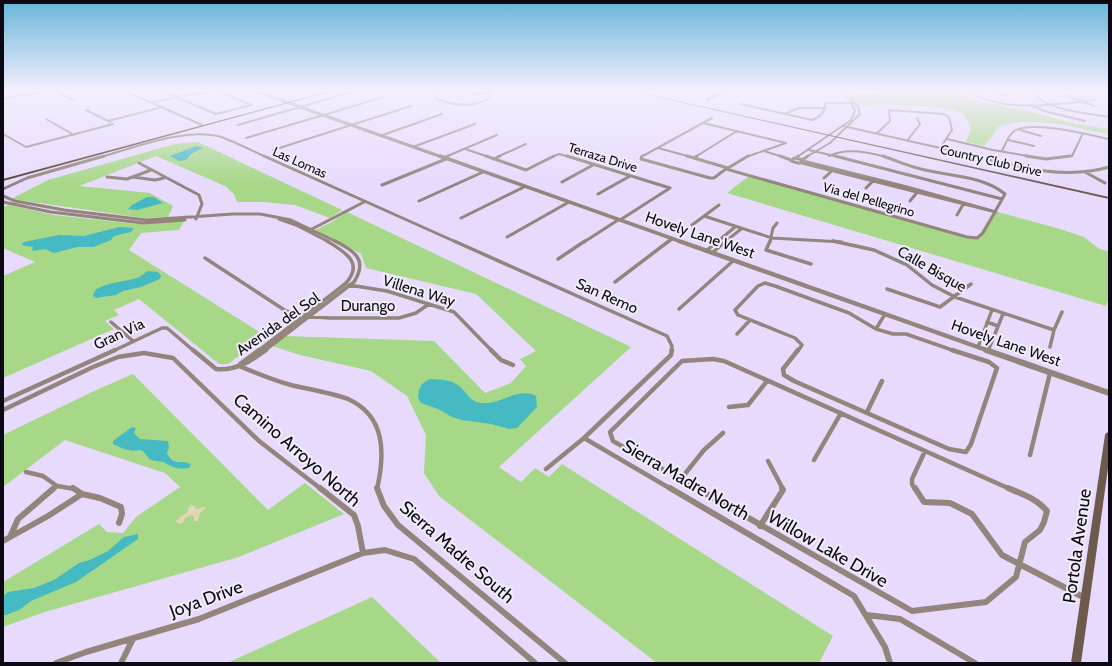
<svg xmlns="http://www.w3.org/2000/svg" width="1112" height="666" font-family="Cabin,sans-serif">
<rect width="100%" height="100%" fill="#e7dafd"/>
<path fill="#a7d888" d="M 883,91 L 904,92 L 912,91 L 956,91 L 966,98 L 980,102 L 1025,110 L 1075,124 L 1109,129 L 1109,134 C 1074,127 1033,115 998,127 L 997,130 L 984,146 L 966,142 L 971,129 L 964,114 L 946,108 L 881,104 C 862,108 862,106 848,96 L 869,94 Z
M 198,142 L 342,210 L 330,218 L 295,205 L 263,202 L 237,202 L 234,194 L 225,186 L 156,156 L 79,186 L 150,193 L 173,206 L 168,217 L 144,218 L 11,199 L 48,180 L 175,144 Z
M 749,176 L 967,237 L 977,238 L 994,211 L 1060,229 L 1084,237 L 1098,248 L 1109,252 L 1109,298 L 1106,306 L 727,193 Z
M 9,205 L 54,215 L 137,224 L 184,221 L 179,230 L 141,233 L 129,250 L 266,336 L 228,364 L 219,364 L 139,299 L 114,310 L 119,315 L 105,321 L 114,329 L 3,378 L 3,276 L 35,262 L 3,248 L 3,207 Z
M 347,212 L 631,347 L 499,467 L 521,482 L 535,468 L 549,477 L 562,464 L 833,636 L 819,663 L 657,663 L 439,496 L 424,473 L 426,435 L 407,396 L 371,371 L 300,355 L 272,346 L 285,336 L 434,341 L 485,393 L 511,383 L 526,366 L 520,359 L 536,351 L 476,294 L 366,268 L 361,254 L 315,230 L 330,223 Z
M 133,374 L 268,510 L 305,483 L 344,514 L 239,557 L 45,612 L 3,627 L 3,582 L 99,524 L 107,532 L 123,533 L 136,517 L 180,487 L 165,473 L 65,440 L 3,487 L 3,435 L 94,391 Z
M 372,597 L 441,663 L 227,663 Z"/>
<path fill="#e1d8b3" d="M 191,505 L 195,506 L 196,509 L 204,507 L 206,508 L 200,513 L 198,521 L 194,521 L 194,516 L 191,515 L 185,518 L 183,523 L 179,524 L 176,521 L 181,516 L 187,513 L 188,508 Z"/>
<path fill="#45bac2" d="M 196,146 L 203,148 L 191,154 L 186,160 L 179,161 L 170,156 Z
M 147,197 L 154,197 L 163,203 L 137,210 L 128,209 L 132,205 Z
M 119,227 L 134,228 L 131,232 L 114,236 L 111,240 L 94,247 L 77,247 L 54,253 L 45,249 L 32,251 L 33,247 L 21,245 L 24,242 L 59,235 L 84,236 Z
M 148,271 L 158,272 L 161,276 L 160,279 L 141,287 L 123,291 L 116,295 L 96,298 L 93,296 L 95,290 C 108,282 123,282 137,278 C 141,277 144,273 148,271 Z
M 430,379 C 440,380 451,379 459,386 C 468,393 470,403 483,403 C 502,404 518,387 536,396 L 537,407 L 517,428 L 509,429 L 491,424 L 462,420 L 452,417 L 438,409 L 421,403 L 418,398 L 419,390 L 422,384 Z
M 132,427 L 136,428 L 134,433 L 140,439 L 168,441 L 169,448 L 167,453 C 174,467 180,459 191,464 L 189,468 C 175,470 174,467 163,462 C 159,461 153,461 149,459 C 140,445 140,453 128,450 C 123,449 118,446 113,444 L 113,441 Z
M 138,534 L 138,539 L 76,582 L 31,601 L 19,610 L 6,615 L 3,615 L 3,596 L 8,592 L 34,588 L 54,580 L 79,563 L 90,560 L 108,551 L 124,537 Z"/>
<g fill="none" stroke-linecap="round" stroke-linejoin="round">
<path stroke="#93857c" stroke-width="2" d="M 55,91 L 74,100
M 125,91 L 202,125
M 161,91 L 216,114 L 252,105
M 217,91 L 252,105
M 253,91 L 283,101
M 440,91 L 435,95 L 437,99 C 455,106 473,108 490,98 L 491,91
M 796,91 L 855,91
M 968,91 C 1006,114 1054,104 1096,100
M 992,91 L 1004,95
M 1031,91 C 1046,111 1086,113 1109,117
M 969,92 L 994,91
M 473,94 L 491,93
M 1064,95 L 1094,106
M 3,99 L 44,91
M 707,100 L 727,91
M 153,102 L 186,95 L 218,91
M 741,104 L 812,120 C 820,117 826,112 825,103 L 855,103
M 1032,106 L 1048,112 L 1085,121
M 86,110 L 110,122
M 784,114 L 799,108 L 826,108
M 46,119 L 74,135
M 108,121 L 163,107
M 703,123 L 786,143 L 746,157
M 238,125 L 355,91
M 843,126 L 980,157
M 1020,130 L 1041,136
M 3,134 L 26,147 L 113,124
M 876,134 L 890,121 L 889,110 L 944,114 L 949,117 L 952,130 L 940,148
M 380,136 L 442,114
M 246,138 L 384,97
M 947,139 L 993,150 L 1034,157
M 1008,140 L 1034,146
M 907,141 L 920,124 L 917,118
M 413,147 L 475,124
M 658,148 L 691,157
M 465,149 L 489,157
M 273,150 L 411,106
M 809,150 L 839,157
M 764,151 L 783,157
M 1002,151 C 1005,145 1008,136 1013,132 C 1029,119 1090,135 1109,139
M 829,156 C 846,147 869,152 886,157
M 101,157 C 133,148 185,128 218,136 C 232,140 252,151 266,157
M 445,157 L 497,135
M 497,157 L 526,144
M 552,157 L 559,154 L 570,157
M 641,157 L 712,118
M 695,157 L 737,131
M 797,157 L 851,120 L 855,111 L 851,102
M 806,157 L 830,143 L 860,114 L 858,106 L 840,91
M 1065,157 L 1072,156 L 1083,133"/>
<path stroke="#93857c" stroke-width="3" d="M 264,156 L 456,242
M 486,156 L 526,170 L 554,156
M 567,156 L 670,188
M 642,156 L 641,159 L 710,178 L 714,178 L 727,168
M 687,156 L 728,168 L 748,156
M 780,156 L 791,160
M 835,156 L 1002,199
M 976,156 C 1019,167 1065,180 1109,167
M 1026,156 L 1046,159 L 1070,156
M 444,158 L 448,156
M 694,158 L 697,156
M 794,158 L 800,159 L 803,162 L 798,163 L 791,161 Z
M 796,158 L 798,156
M 494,159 L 500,156
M 802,160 L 808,156
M 139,163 L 199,195 L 202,204 L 196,219
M 802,163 L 996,212 L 907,187 L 803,161
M 726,169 L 967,237 L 977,238 L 983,233 L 1005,194 C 983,176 951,176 925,170 C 910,167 897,161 883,156
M 1085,172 L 1105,183
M 107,177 L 127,179 L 151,170
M 133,177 L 155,180 L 164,178
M 824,178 L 834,169
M 562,182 L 593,165
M 382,185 L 446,159
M 866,188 L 875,179
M 3,189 L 27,178 L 104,156
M 598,194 L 630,176
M 3,196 L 15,201 L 64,210 L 146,220 L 233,214 L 260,214 L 291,220 L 337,242
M 419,201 L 483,172
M 910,201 L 919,190
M 3,202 L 51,212 L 143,223 L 185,220
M 957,215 L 964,203
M 704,216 L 772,238 L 842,242
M 461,218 L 524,187
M 279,219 L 296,225 L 329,242
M 620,220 L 670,188
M 692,225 L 719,205
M 310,230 L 364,202
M 507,237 L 569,202
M 584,242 L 618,220
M 668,242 L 672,239
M 717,242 L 735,227
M 725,242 L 741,229
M 770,242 L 773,228 L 777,223"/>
<path stroke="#93857c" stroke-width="3.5" d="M 454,241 L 667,336 L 672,346 L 671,351
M 770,241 L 766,250 L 811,264
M 833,241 L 874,250 L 907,265 L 932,285 L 955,297 L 1054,330
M 706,251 L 718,241
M 712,253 L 726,241
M 205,258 L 286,311 L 303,316 L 329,318 L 399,318 L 416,313 L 429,304
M 558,259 L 585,241
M 615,282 L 669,241
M 349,285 L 387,291 L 454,312 L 492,351
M 887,289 L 940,307 L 971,284
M 679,309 L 733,261
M 111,322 L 133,341
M 987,322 L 998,326
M 876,329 L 885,314
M 737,334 L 750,320
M 978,347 L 992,310
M 1050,347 L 1054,330 L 1062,312
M 113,351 L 162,328 L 167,328 L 194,351
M 258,351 L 345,284 C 365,263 345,252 327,241
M 264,351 L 354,282 C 368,260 355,251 335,241
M 798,351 L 802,345 L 795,338 L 738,315 L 735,310 L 758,286 L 765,283 L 775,286 L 849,313 L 876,329 L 893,334 L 906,334 L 955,351
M 988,351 L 1003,314"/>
<path stroke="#93857c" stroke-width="4.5" d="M 193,350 L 216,369 C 236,371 251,361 266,350
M 491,350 L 501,360 L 513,365
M 798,350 L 783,369 L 784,375 L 794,381 L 949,449 L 966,452 L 971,444 L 997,368 L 989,362 L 952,350
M 988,351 L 989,350
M 240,364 L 259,350
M 239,366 C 256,373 273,380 291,385 C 308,389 332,393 348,399 C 386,416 385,454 377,489
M 3,401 L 115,350
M 729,407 L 748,405 L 767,381
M 3,410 L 93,367 L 118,357 L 144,353 L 173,358 L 259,441 L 321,489
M 867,412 L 882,381
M 584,438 L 671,489
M 1030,455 L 1050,373
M 814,460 L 841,413
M 768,461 L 783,489
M 546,469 L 584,438 L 671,355 L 672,350
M 26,472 L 43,476 L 57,486 L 75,489
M 680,480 L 704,450 L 723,433
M 53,489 L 57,486
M 698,489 L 613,441 L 610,432 L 682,361 L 713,359 L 724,361 L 1010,489
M 915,489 L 912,484 L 912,479 L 925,451"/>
<path stroke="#93857c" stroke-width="6" d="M 73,488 L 82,494 L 100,498 L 121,507 L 122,514 L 119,523
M 320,488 L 354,515 L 358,526 L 363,553 L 385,550 L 414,559 L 535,663
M 377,488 L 384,506 L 398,525 L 565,663
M 670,488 L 854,596 L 885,647 L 890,663
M 696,488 L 912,611 L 986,602 L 1016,577 L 1025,542 L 1040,530 L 1044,522 L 1047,511 C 1037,499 1022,494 1008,488
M 915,488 L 924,502 L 950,503 L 972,514 L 1002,555 L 1085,598
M 760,526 L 783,490 L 782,488
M 10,537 L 18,519 L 54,488
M 3,541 L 48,516 L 82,494
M 867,615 L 900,619 L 975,663
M 56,663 L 86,652 L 199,619 L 363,553
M 121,663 L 133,639"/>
<path stroke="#93857c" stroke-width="3" d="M 283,101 L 442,157"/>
<path stroke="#93857c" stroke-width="3.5" d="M 440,156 L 682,242"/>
<path stroke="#93857c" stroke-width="4.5" d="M 679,241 L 989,351"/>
<path stroke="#93857c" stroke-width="6" d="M 986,350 L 1109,393"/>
<path fill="#6e5a4d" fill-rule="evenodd" d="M 633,91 L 1109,197 L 1109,199 L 634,92 Z
M 1109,432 L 1109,461 L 1081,663 L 1071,663 L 1105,435 L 1106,433 Z"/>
<path fill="#533c2c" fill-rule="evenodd" d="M 329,91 L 333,91 L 3,181 L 3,179 Z"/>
</g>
<linearGradient id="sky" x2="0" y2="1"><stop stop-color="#67b6d9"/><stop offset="0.49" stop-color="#f4eefe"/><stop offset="1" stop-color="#f4eefe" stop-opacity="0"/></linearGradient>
<rect width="1112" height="184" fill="url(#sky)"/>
<g text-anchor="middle" stroke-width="4" stroke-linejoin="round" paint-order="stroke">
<g font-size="13" fill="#0d0914" stroke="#f0ecfa">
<text transform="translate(603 157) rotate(17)" y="5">Terraza Drive</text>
<text transform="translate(991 160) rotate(13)" y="5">Country Club Drive</text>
<text transform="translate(300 162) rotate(24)" y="5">Las Lomas</text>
<text transform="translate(869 199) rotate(16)" y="5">Via del Pellegrino</text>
</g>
<g font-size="15" fill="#0d0914" stroke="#f0ecfa">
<text transform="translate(700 235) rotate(19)" y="5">Hovely Lane West</text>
<text transform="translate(932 269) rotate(30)" y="5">Calle Bisque</text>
<text transform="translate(419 291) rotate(17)" y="5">Villena Way</text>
<text transform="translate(607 296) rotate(24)" y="5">San Remo</text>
<text x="368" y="311">Durango</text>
<text transform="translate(278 324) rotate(-35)" y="5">Avenida del Sol</text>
<text transform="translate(119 334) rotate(-25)" y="5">Gran Via</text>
<text transform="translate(1006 343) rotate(19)" y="5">Hovely Lane West</text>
</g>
<g font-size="18" fill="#0d0914" stroke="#f0ecfa">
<text transform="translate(297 450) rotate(41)" y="6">Camino Arroyo North</text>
<text transform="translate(686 480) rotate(30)" y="6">Sierra Madre North</text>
<text transform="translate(1077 546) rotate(-82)" y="6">Portola Avenue</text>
<text transform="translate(828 549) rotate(30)" y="6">Willow Lake Drive</text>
<text transform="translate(457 552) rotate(41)" y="6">Sierra Madre South</text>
<text transform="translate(206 599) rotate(-20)" y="6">Joya Drive</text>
</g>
</g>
<rect width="1112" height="666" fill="none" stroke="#0d0914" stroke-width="8"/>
</svg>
